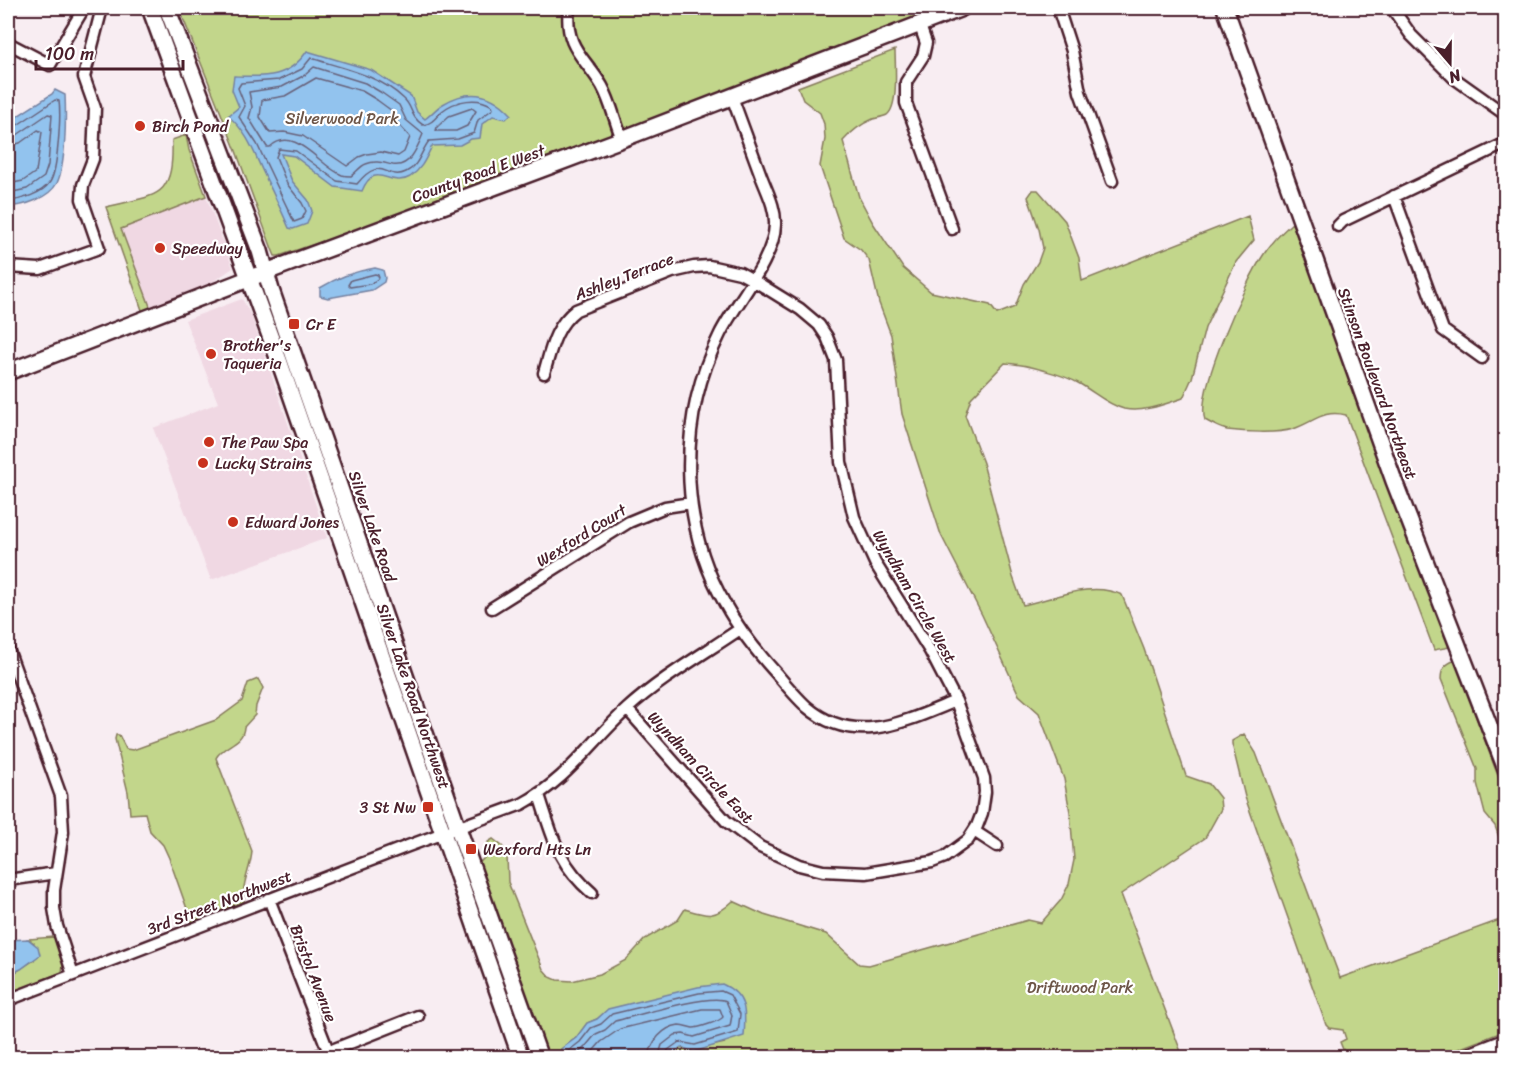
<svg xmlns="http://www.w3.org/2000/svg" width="1513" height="1065" font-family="Sriracha,sans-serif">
<rect width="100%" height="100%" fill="#f8edf2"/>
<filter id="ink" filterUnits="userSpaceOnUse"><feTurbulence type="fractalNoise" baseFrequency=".0167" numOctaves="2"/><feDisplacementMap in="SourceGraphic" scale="12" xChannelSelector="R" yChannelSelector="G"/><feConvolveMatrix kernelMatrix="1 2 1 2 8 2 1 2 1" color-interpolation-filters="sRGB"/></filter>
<g filter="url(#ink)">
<path fill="#f0d8e3" d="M 206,196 L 233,268 L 211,283 L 151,309 L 121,228 Z
M 242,299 L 251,315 L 327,538 L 211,580 L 153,428 L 218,403 L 185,320 Z"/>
<path fill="#c2d68b" stroke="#867a5b" stroke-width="1.5" d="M 179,8 L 946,8 L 374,224 L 279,256 L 275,256 L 272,249 L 236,151 Z
M 895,50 C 895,64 899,106 887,115 C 883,117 877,118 873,119 C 861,124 851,132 843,141 L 859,197 L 873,223 L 903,268 L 931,292 L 990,305 L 997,314 L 1015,307 L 1024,284 L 1038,262 L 1043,248 L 1039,229 L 1028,197 L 1033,190 L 1038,190 L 1065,221 L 1079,258 L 1082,281 L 1248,216 L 1254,240 L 1236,262 L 1205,328 L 1192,378 L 1183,398 C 1165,404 1143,413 1124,409 C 1108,405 1094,392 1080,384 C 1063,374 1024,364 1005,363 L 971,398 L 965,415 L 983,463 L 1013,577 L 1023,605 C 1054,599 1091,580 1122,595 L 1144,649 L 1186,776 L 1209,784 L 1220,798 L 1221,809 L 1205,838 L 1121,894 L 1183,1057 L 670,1057 L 681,1047 L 694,1052 L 711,1046 L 725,1043 L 609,1009 L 597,1019 L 587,1023 L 576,1038 L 561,1049 L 559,1057 L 547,1057 L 479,863 L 484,858 L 488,842 L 493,839 L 502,846 L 507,855 L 508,882 L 543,969 L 550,977 L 557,980 L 572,981 L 600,974 L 626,960 L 645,939 L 678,920 L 685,909 C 708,916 714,919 733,901 L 764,915 L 826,934 L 859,964 L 869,965 L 1028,920 L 1041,923 L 1061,900 L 1069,884 L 1074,860 L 1070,812 L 1064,779 L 1039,713 L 1019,695 L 982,615 L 941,535 L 902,414 L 891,335 L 879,303 L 869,260 L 861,250 L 844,238 L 820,166 L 825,139 L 824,124 L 820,113 L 803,100 L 798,87 Z
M 186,135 L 189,150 L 206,196 L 121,229 L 151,309 L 143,313 L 106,207 C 156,194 174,201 172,140 Z
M 1292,223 L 1450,647 L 1434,650 L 1346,415 C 1323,409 1314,422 1293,429 C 1277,434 1244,432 1227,430 C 1219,428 1212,424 1205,420 C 1195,392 1246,280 1264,254 C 1272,242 1281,233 1292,223 Z
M 1455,660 L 1505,795 L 1505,854 L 1495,826 L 1485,814 L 1477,783 L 1477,769 L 1441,679 C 1441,668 1446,664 1455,660 Z
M 258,679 L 263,688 L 256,706 L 255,715 L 244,727 C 243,745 223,744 216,758 L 252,851 C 251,869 241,883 244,902 L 192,923 L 169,858 L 163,845 L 150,831 L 145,813 L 130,814 L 128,792 L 115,739 L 116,735 L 119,735 L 126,749 L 133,750 L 216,720 L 242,701 L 248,683 Z
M 1244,734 L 1256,753 L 1340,978 L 1505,918 L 1505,1031 L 1437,1057 L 1346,1057 L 1340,1042 L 1346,1039 L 1343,1030 L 1329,1028 L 1326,1025 L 1245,797 L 1232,744 L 1232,741 Z
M 54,937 L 63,964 L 62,972 L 8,994 L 8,975 L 14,973 L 34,960 L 34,943 L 28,939 Z"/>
<path fill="#92c3ee" stroke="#7581a0" stroke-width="1.5" d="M 307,51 L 371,70 L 411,96 L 417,112 L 425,119 C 431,115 436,108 443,104 C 469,88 491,92 511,114 L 506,119 L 493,116 L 482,124 L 480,138 L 471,139 L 460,145 L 432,146 C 426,158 422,169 410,177 C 390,189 375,159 362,191 L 335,187 L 294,156 L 281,154 L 292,181 L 308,200 L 312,211 L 307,224 L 293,229 L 289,228 C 281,209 272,191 263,172 C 254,152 246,130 228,116 L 239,107 L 232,90 L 234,76 C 265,77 288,79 307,51 Z
M 55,90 L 65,95 C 66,116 66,165 57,183 C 49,198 23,207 8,206 L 8,125 L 19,115 L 52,94 Z
M 375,268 L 383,270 L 385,278 L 384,282 L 372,290 L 328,298 L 320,296 L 320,288 C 336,278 356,271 375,268 Z
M 28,939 L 38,947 L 40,955 L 21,969 L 8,975 L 8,940 Z
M 722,984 C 747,995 746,1012 744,1036 L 694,1052 L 681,1047 L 670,1057 L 559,1057 L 561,1049 L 576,1038 L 587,1023 L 597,1019 L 608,1009 L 698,987 Z"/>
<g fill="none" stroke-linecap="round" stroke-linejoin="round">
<path stroke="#676179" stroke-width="1.5" d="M 311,58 C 342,68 380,75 404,99 C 413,107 410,117 423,125 C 432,124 436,117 442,111 C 456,100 478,96 492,106 L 493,109 L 478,120 L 474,133 L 458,139 L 429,141 C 421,151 419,166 406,172 C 386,182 382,153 357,184 L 337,181 L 296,151 L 279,149 L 276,157 L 287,184 L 302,203 L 306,211 L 302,219 L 294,222 L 257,144 L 239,117 L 245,106 L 238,88 L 241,83 L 279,80 L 302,69 Z
M 314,67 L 365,83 L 382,93 L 399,105 L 406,120 L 423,134 C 418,146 410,168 393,165 C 383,163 376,160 366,164 C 360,166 356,173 351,176 C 348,176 345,176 342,175 C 320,167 295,124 270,147 L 267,147 L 249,118 L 252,107 L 249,92 L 282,87 L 305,75 Z
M 316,78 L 362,91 L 377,100 L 392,111 L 399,125 L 410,137 L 404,152 L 398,156 L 381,152 L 367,154 L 359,157 L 347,166 L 303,136 L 284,132 L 270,133 L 260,117 L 262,100 L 285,96 Z
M 472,108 L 476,111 L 467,126 L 456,131 L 436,131 L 437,127 L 449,116 Z
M 8,129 L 13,128 L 55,100 L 59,101 C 61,116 58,170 50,182 C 42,194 21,200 8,201
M 8,137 L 17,135 L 48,114 L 52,115 L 48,165 L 44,177 L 27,189 L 8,193
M 8,146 L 20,143 L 38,130 L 42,132 L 36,172 L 23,181 L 8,184
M 375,274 L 378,275 L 379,278 L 370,284 L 350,287 L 348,285 L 351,280 Z
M 565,1058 L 567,1052 L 580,1042 L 591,1028 L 601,1024 L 612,1014 L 699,993 L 721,991 L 730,995 L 740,1014 L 738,1032 L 695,1045 L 679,1042 L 668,1050 L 666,1058
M 573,1058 L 585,1047 L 596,1034 L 605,1030 L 615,1021 C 636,1016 710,993 726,1001 L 732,1015 L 730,1026 L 694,1037 L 683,1034 L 675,1035 L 662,1045 L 658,1058
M 587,1058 L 601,1042 L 620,1029 L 702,1009 L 720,1009 L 723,1017 C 721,1021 698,1028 693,1028 C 688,1027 684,1025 679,1025 C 663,1027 650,1042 649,1058"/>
<path stroke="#7581a0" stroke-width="3" d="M 673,1053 L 674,1058"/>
<defs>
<path id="street" d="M 569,8 C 564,48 585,57 602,86 C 611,102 615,122 622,139
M 1058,8 L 1072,51 L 1080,92 L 1112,181
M 1392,8 L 1411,35 L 1454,78 L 1506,115
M 919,23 L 926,43 L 923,56 L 906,82 L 906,103 L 952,229
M 8,43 L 50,65 L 84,8
M 732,97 C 741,122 751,148 760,173 C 766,190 776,207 775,225 C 774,260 736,302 720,334 C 678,417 678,523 725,604 C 739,630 757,652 776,673 C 786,685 796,697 807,707 C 855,748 906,721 956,701
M 1394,196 L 1443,330 L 1482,358
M 1338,226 L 1343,221 L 1506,143
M 8,267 L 40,269 L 99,248 L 82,199 L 83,185 L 93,159 L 95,108 L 84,77 L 102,8
M 544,373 C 551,349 555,326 576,310 L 672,272 L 694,267 L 709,266 L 740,273 L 753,280 L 800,309 L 819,325 L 827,337 L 836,360 L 841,462 L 854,517 L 875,563 L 930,651 L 956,701 L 984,778 L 985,792 L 982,813 L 977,826 L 968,840 L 945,857 L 932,862 L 866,873 L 823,871 L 799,865 L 760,847 L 726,821 L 627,709
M 492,608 L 629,522 L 665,507 L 691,503
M 8,649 L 61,796 L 63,832 L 54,890 L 54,908 L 57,926 L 73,975
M 539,795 C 553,837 557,863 592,893
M 974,831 L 997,846
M 8,880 L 56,873
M 269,899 L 331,1058
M 8,1000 L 408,846 L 522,804 C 567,780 590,743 627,709 C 661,678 702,655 740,629
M 312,1058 L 418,1016"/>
<path id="secondary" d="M 150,8 L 280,363 L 521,1058
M 167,8 L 260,251 L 271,290 L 458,828 L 540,1058
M 1225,8 L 1394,481 L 1506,769
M 8,372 L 266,272 L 622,139 L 962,8
M 1464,1058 L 1506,1042"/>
</defs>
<use href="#street" stroke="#4a1f2b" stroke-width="15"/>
<use href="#secondary" stroke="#4a1f2b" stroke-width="20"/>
<use href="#street" stroke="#fff" stroke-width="10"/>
<use href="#secondary" stroke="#fff" stroke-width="15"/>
</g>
</g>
<g fill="#c8321e" stroke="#fff" stroke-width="2">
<circle cx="140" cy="126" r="6"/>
<circle cx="160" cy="248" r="6"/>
<rect x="288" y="318" width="12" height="12" rx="3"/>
<circle cx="211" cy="354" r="6"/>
<circle cx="209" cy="442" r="6"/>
<circle cx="203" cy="463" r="6"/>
<circle cx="233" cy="522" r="6"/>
<rect x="422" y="801" width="12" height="12" rx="3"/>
<rect x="465" y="843" width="12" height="12" rx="3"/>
</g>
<g text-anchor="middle" stroke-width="4.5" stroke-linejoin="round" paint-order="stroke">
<g font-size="16" fill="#6e5648" stroke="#fff">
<text x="342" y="124">Silverwood Park</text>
<text x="1080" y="993">Driftwood Park</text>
</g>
<g font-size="16" fill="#4a1f2b" stroke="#fff" text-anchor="start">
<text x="152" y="132">Birch Pond</text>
<text x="172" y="254">Speedway</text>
<text x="306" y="330">Cr E</text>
<text x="223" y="351">Brother's<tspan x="223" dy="18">Taqueria</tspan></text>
<text x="221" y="448">The Paw Spa</text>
<text x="215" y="469">Lucky Strains</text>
<text x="245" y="528">Edward Jones</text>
<text x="416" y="813" text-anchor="end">3 St Nw</text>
<text x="483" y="855">Wexford Hts Ln</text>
</g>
<g font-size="16" fill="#4a1f2b" stroke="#fff">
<text transform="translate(478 173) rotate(-20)" y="6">County Road E West</text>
<text transform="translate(624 276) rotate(-21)" y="6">Ashley Terrace</text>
<text transform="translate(1378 383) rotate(70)" y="6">Stinson Boulevard Northeast</text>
<text transform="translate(373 526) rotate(71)" y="6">Silver Lake Road</text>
<text transform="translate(581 535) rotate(-32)" y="6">Wexford Court</text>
<text transform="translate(915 596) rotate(60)" y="6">Wyndham Circle West</text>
<text transform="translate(414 696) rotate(71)" y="6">Silver Lake Road Northwest</text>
<text transform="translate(701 767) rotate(47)" y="6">Wyndham Circle East</text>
<text transform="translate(219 902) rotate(-21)" y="6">3rd Street Northwest</text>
<text transform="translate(314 973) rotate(69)" y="6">Bristol Avenue</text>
</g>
</g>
<rect width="1513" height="1065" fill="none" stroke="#fff" stroke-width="30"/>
<rect x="15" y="15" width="1483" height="1035" fill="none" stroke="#4a1f2b" stroke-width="2" filter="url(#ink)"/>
<g transform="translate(1450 63) rotate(160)" stroke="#ffffff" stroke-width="4.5" paint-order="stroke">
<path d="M0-4.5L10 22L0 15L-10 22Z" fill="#4a1f2b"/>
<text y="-9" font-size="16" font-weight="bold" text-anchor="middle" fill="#4a1f2b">N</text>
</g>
<path d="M36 60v9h147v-9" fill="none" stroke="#4a1f2b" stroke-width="3"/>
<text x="45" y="60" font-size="18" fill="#4a1f2b" stroke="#ffffff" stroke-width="4.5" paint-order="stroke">100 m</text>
</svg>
